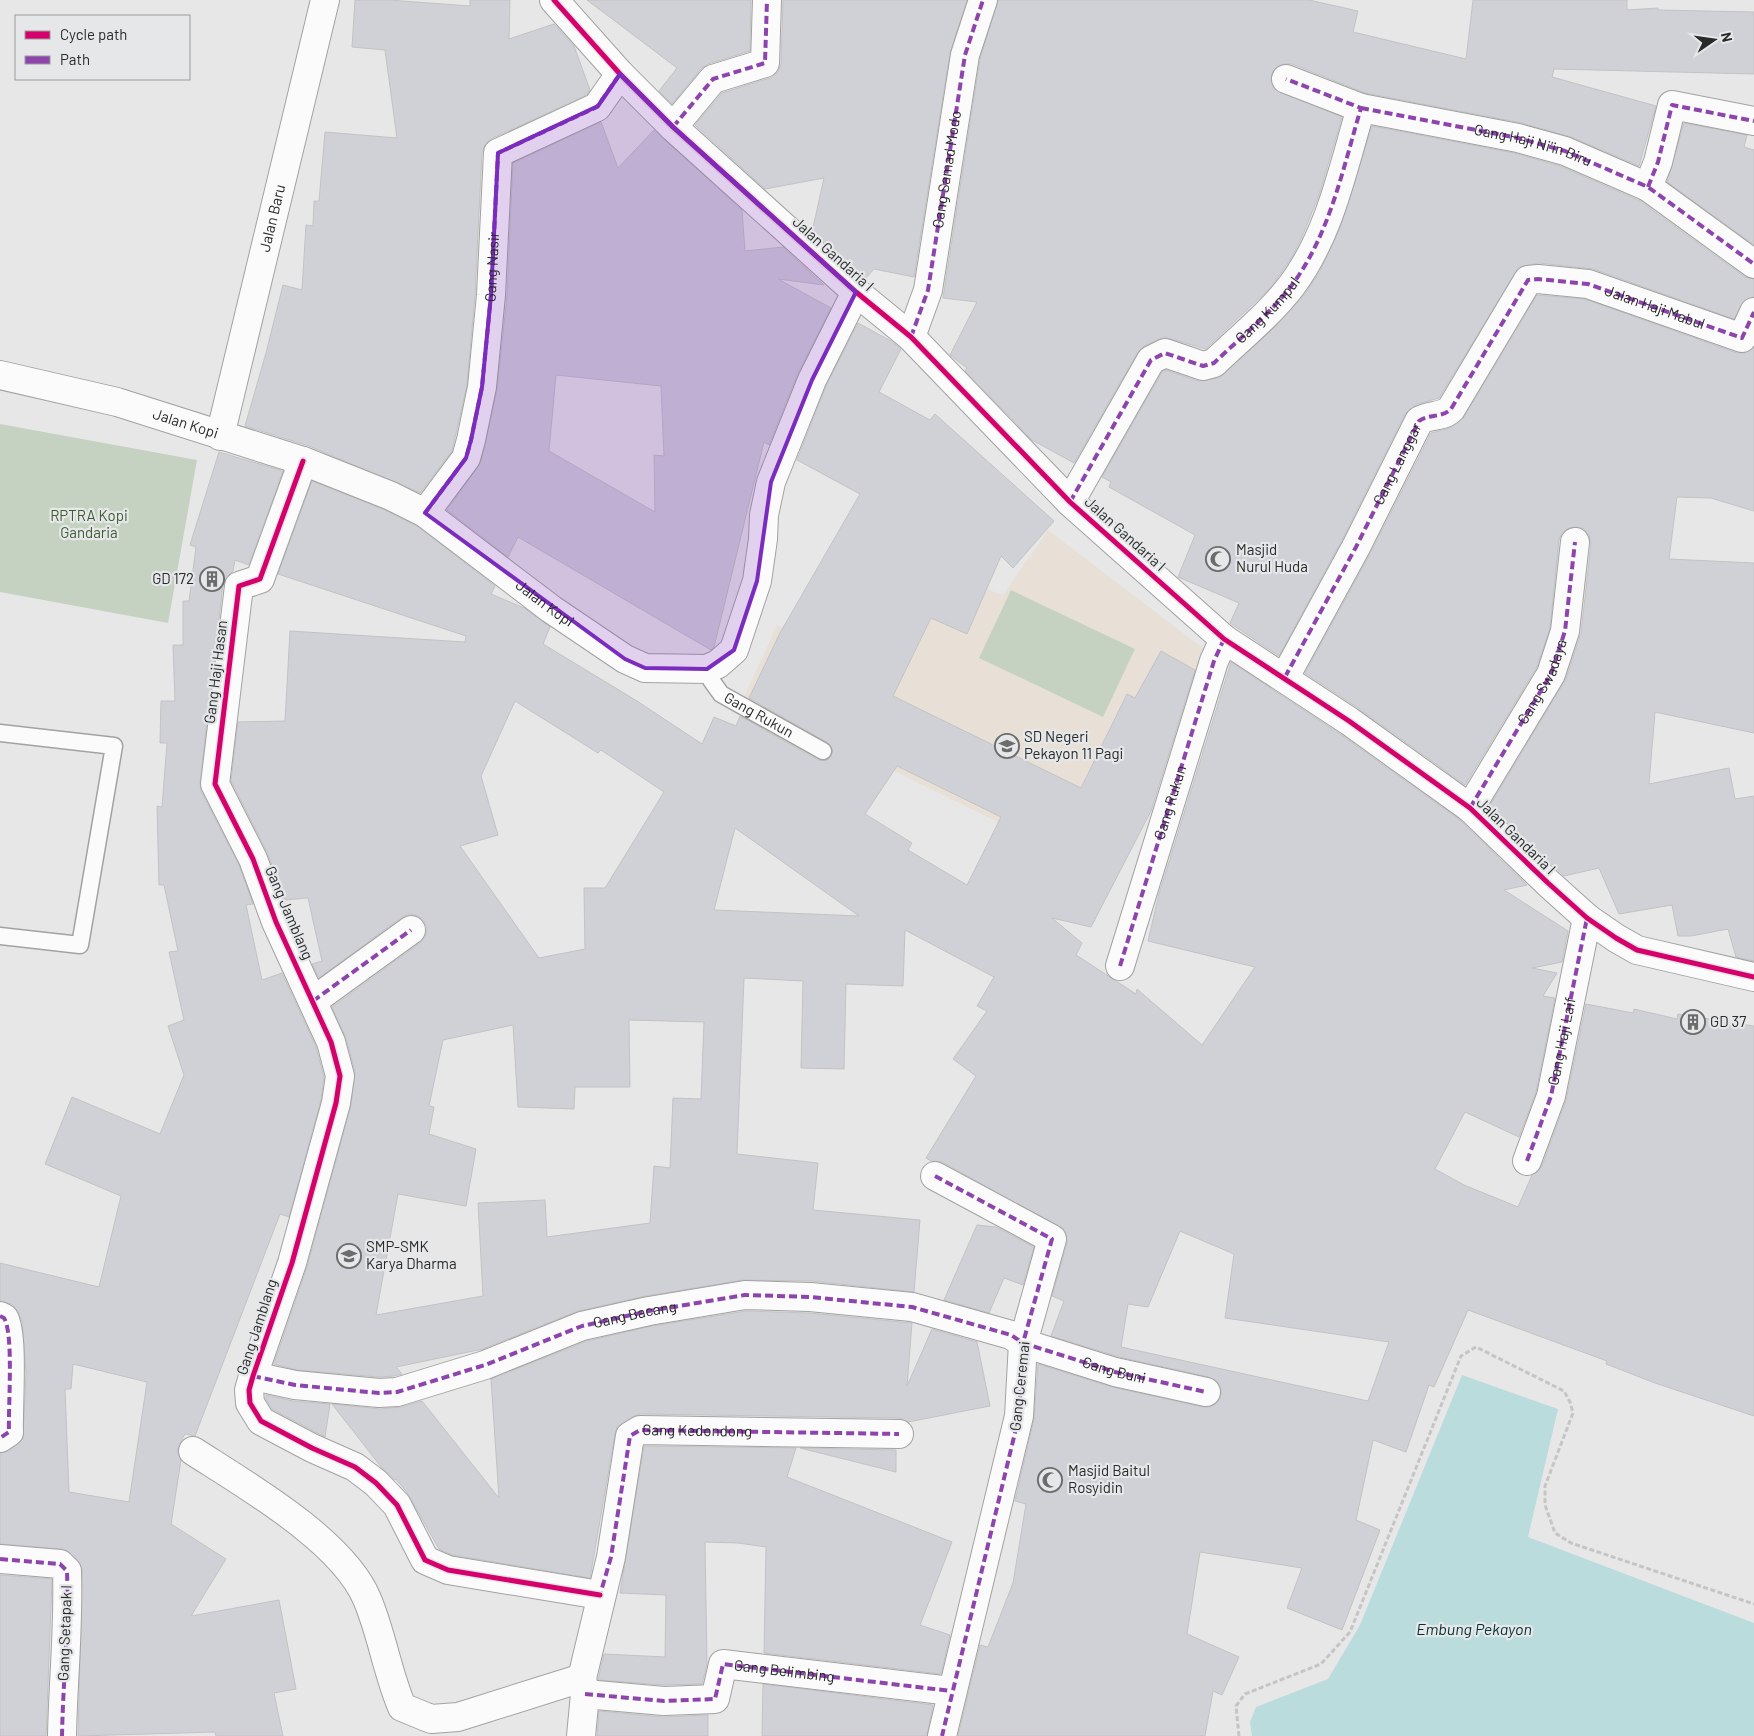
<svg xmlns="http://www.w3.org/2000/svg" width="1754" height="1736" font-family="Barlow,sans-serif">
<rect width="100%" height="100%" fill="#e7e7e8"/>
<path fill="#e8e0d6" d="M 1048,530 L 1212,655 L 1148,795 L 1113,879 L 744,697 L 777,625 L 839,652 L 895,555 L 1003,595 Z"/>
<path fill="#c5d2c1" d="M 0,424 L 197,460 L 168,623 L 0,592 Z
M 1011,590 L 1135,649 L 1103,717 L 979,658 Z"/>
<path fill="#bbdcdd" d="M 1462,1375 L 1558,1409 L 1528,1537 L 1754,1623 L 1754,1736 L 1252,1736 L 1250,1722 L 1256,1707 L 1328,1679 L 1360,1625 Z"/>
<path fill="#d0d0d7" stroke="#c3c3c4" fill-rule="evenodd" d="M 355,0 L 389,0 L 470,6 L 470,0 L 510,0 L 509,39 L 554,24 L 574,46 L 590,90 L 587,95 L 491,139 L 485,145 L 482,152 L 475,294 L 467,385 L 452,451 L 420,493 L 309,446 L 245,426 L 266,353 L 283,285 L 302,290 L 306,225 L 313,226 L 314,201 L 319,201 L 325,132 L 397,138 L 385,50 L 352,47 Z
M 587,0 L 751,0 L 750,51 L 708,64 L 701,69 L 672,104 L 659,91 L 677,68 Z
M 783,0 L 967,0 L 950,53 L 914,277 L 874,269 L 865,279 L 812,232 L 824,178 L 765,189 L 695,125 L 722,93 L 770,78 L 778,72 L 781,64 Z
M 998,0 L 1309,0 L 1358,11 L 1353,32 L 1466,59 L 1473,0 L 1627,0 L 1627,10 L 1658,8 L 1658,10 L 1754,12 L 1754,74 L 1554,69 L 1552,77 L 1656,106 L 1639,166 L 1571,137 L 1522,123 L 1365,93 L 1292,64 L 1284,64 L 1277,67 L 1272,73 L 1271,81 L 1274,89 L 1342,117 L 1319,195 L 1302,237 L 1292,257 L 1272,286 L 1206,349 L 1164,337 L 1144,346 L 1138,352 L 1074,463 L 1032,440 L 965,371 L 967,368 L 950,355 L 977,302 L 943,298 L 980,59 Z
M 601,122 L 618,168 L 654,130 L 742,210 L 745,251 L 783,247 L 824,285 L 778,279 L 831,308 L 798,373 L 769,445 L 764,442 L 714,647 L 711,650 L 518,537 L 508,557 L 447,510 L 481,462 L 497,390 L 507,296 L 513,163 ZM 556,375 L 661,386 L 664,456 L 654,455 L 655,512 L 549,451 Z
M 1684,123 L 1747,135 L 1744,147 L 1754,150 L 1754,245 L 1667,182 Z
M 1372,126 L 1514,153 L 1560,166 L 1640,201 L 1745,277 L 1754,279 L 1754,297 L 1745,300 L 1734,319 L 1593,269 L 1539,263 L 1519,267 L 1439,398 L 1417,404 L 1405,414 L 1342,540 L 1279,656 L 1230,623 L 1239,603 L 1178,577 L 1195,535 L 1109,487 L 1111,482 L 1102,477 L 1162,372 L 1166,370 L 1198,381 L 1219,378 L 1275,327 L 1304,295 L 1319,273 L 1340,228 Z
M 1537,295 L 1585,299 L 1737,353 L 1745,353 L 1754,347 L 1754,511 L 1711,498 L 1677,497 L 1669,559 L 1754,563 L 1754,733 L 1655,712 L 1649,784 L 1729,768 L 1735,799 L 1754,796 L 1754,961 L 1736,957 L 1728,929 L 1691,936 L 1678,936 L 1672,905 L 1619,914 L 1599,868 L 1564,876 L 1490,805 L 1566,679 L 1581,633 L 1591,544 L 1589,535 L 1584,529 L 1577,527 L 1569,528 L 1562,533 L 1559,540 L 1550,628 L 1537,667 L 1465,785 L 1358,708 L 1305,673 L 1370,554 L 1431,433 L 1450,428 L 1464,417 Z
M 858,323 L 891,341 L 901,349 L 879,392 L 930,420 L 935,414 L 1054,521 L 1013,568 L 1001,556 L 967,634 L 931,618 L 893,696 L 1081,788 L 1127,694 L 1135,698 L 1161,651 L 1195,670 L 1151,811 L 1091,927 L 1052,918 L 1082,943 L 1076,955 L 1136,994 L 1137,989 L 1202,1045 L 1255,967 L 1148,941 L 1159,894 L 1231,662 L 1340,734 L 1460,820 L 1527,885 L 1504,890 L 1568,931 L 1562,962 L 1532,968 L 1557,973 L 1543,996 L 1555,998 L 1536,1092 L 1519,1137 L 1465,1112 L 1435,1169 L 1464,1185 L 1518,1207 L 1532,1175 L 1542,1166 L 1566,1101 L 1586,1004 L 1633,1013 L 1634,1009 L 1677,1019 L 1678,1014 L 1754,1026 L 1754,1416 L 1655,1383 L 1606,1364 L 1607,1361 L 1468,1310 L 1434,1387 L 1429,1385 L 1406,1452 L 1373,1440 L 1356,1520 L 1380,1530 L 1342,1630 L 1287,1608 L 1302,1568 L 1200,1552 L 1187,1634 L 1239,1657 L 1222,1695 L 1213,1691 L 1205,1736 L 958,1736 L 980,1645 L 988,1647 L 1013,1583 L 1026,1504 L 1015,1501 L 1034,1419 L 1038,1364 L 1112,1387 L 1203,1407 L 1210,1407 L 1217,1403 L 1221,1396 L 1221,1388 L 1217,1381 L 1209,1377 L 1119,1357 L 1051,1336 L 1064,1301 L 1052,1296 L 1067,1243 L 1065,1230 L 942,1162 L 931,1161 L 926,1158 L 976,1076 L 953,1059 L 987,1011 L 977,1006 L 994,977 L 905,930 L 903,986 L 846,984 L 844,1069 L 801,1068 L 803,981 L 744,978 L 737,1154 L 818,1163 L 813,1210 L 920,1220 L 914,1292 L 812,1281 L 743,1280 L 646,1296 L 578,1311 L 483,1349 L 396,1367 L 402,1374 L 394,1376 L 379,1377 L 297,1370 L 274,1364 L 307,1267 L 351,1105 L 355,1072 L 346,1038 L 332,1007 L 420,943 L 425,937 L 427,929 L 424,921 L 418,916 L 410,914 L 402,917 L 319,978 L 312,964 L 322,961 L 308,898 L 285,900 L 267,852 L 231,781 L 238,722 L 285,721 L 290,631 L 465,642 L 466,636 L 278,574 L 312,481 L 385,510 L 417,526 L 495,586 L 491,594 L 524,608 L 550,627 L 543,644 L 637,701 L 702,744 L 714,717 L 736,726 L 740,716 L 818,760 L 828,760 L 833,751 L 828,743 L 749,698 L 780,633 L 860,494 L 797,460 L 826,386 ZM 515,701 L 598,753 L 601,750 L 664,792 L 605,888 L 584,888 L 585,949 L 539,958 L 460,846 L 498,835 L 481,776 ZM 897,766 L 1001,817 L 967,885 L 908,850 L 912,843 L 865,814 ZM 735,828 L 859,916 L 714,910 ZM 629,1020 L 704,1022 L 701,1099 L 673,1098 L 670,1168 L 654,1166 L 650,1223 L 547,1237 L 545,1200 L 478,1203 L 483,1296 L 376,1315 L 398,1194 L 466,1206 L 476,1149 L 429,1134 L 434,1107 L 429,1106 L 443,1040 L 513,1025 L 518,1107 L 574,1109 L 575,1087 L 630,1087 ZM 1180,1231 L 1234,1254 L 1225,1318 L 1389,1342 L 1368,1401 L 1121,1347 L 1128,1304 L 1148,1307 Z
M 219,452 L 283,471 L 249,565 L 235,560 L 233,571 L 227,577 L 223,584 L 200,783 L 201,791 L 239,865 L 253,904 L 246,905 L 262,980 L 282,973 L 316,1047 L 324,1077 L 321,1100 L 289,1217 L 280,1214 L 195,1436 L 185,1434 L 180,1443 L 177,1451 L 181,1460 L 171,1524 L 226,1559 L 191,1616 L 279,1600 L 296,1689 L 274,1693 L 283,1736 L 216,1736 L 215,1732 L 78,1736 L 82,1570 L 78,1560 L 62,1549 L 0,1544 L 0,1453 L 9,1451 L 23,1439 L 26,1372 L 22,1321 L 18,1312 L 12,1304 L 0,1301 L 0,1263 L 99,1287 L 121,1196 L 45,1164 L 72,1097 L 160,1134 L 184,1075 L 168,1026 L 184,1020 L 169,952 L 178,951 L 164,885 L 159,885 L 157,806 L 162,807 L 167,743 L 160,743 L 161,701 L 175,701 L 173,645 L 183,645 L 183,601 L 189,601 L 196,547 L 190,545 ZM 73,1364 L 147,1382 L 129,1502 L 69,1492 L 65,1389 L 71,1389 Z
M 977,1225 L 996,1227 L 1034,1247 L 1023,1285 L 1004,1278 L 989,1313 L 944,1300 Z
M 746,1311 L 809,1313 L 912,1323 L 907,1386 L 932,1329 L 977,1342 L 990,1406 L 908,1422 L 899,1418 L 640,1414 L 632,1417 L 617,1427 L 615,1434 L 590,1578 L 452,1555 L 439,1549 L 408,1494 L 396,1479 L 395,1480 L 382,1468 L 332,1404 L 380,1409 L 401,1407 L 422,1401 L 499,1498 L 491,1379 L 587,1341 L 652,1326 Z
M 266,1395 L 293,1401 L 330,1404 L 325,1437 L 272,1409 L 266,1399 Z
M 644,1446 L 796,1448 L 787,1477 L 952,1542 L 920,1625 L 950,1635 L 941,1674 L 764,1653 L 766,1547 L 738,1543 L 705,1542 L 707,1664 L 702,1684 L 664,1685 L 598,1680 L 604,1654 L 665,1657 L 666,1595 L 620,1593 Z
M 800,1448 L 896,1450 L 896,1472 Z
M 0,1575 L 52,1579 L 46,1736 L 0,1736 Z
M 763,1684 L 933,1705 L 927,1736 L 762,1736 Z
M 599,1711 L 663,1717 L 708,1715 L 708,1736 L 597,1736 Z"/>
<g fill="none" stroke-linecap="round" stroke-linejoin="round">
<defs>
<g id="service">
<path id="s1" d="M 707,669 L 711,680 L 721,694 L 823,751"/>
<path d="M 0,733 L 114,746 L 80,945 L 0,936"/>
</g>
<g id="minor">
<path d="M 554,0 L 620,74 L 673,127 L 856,292 L 911,337 L 1070,502 L 1224,639 L 1349,721 L 1470,808 L 1548,883 L 1587,918 L 1616,938 L 1637,950 L 1754,977"/>
<path id="s2" d="M 1361,108 L 1518,138 L 1565,151 L 1648,187 L 1754,264"/>
<path d="M 673,127 L 713,79 L 765,63 L 767,0"/>
<path d="M 1648,187 L 1658,162 L 1672,105 L 1754,121"/>
<path id="s3" d="M 911,337 L 928,290 L 965,55 L 983,0"/>
<path id="s4" d="M 0,375 L 117,402 L 303,461 L 391,496 L 425,513 L 551,609 L 625,659 L 645,668 L 707,669 L 718,664 L 734,650 L 757,581 L 763,539 L 764,515 L 771,482 L 812,380 L 856,292"/>
<path id="s5" d="M 220,436 L 325,0"/>
<path d="M 303,461 L 260,579 L 239,586 L 215,784 L 253,859 L 276,922 L 331,1042 L 340,1076 L 336,1103 L 292,1263 L 253,1376 L 249,1390 L 250,1403 L 261,1421 L 312,1448 L 355,1467 L 376,1483 L 397,1505 L 425,1560 L 448,1570 L 600,1595"/>
<path d="M 1070,502 L 1151,360 L 1165,353 L 1203,366 L 1214,363 C 1240,338 1270,314 1292,285 C 1330,234 1343,168 1361,108 L 1286,79"/>
<path d="M 425,513 L 466,458 L 471,440 L 482,387 L 491,295 L 498,153 L 597,107 L 620,74"/>
<path d="M 1285,677 L 1356,547 L 1419,421 C 1428,414 1442,418 1451,409 L 1528,280 L 1538,279 L 1588,284 L 1742,338 L 1754,312"/>
<path d="M 1470,808 L 1551,674 L 1565,631 L 1575,542"/>
<path d="M 1120,966 L 1214,661 L 1224,639"/>
<path d="M 313,1001 L 411,930"/>
<path d="M 1527,1161 L 1551,1096 L 1587,918"/>
<path d="M 935,1176 L 1052,1239 L 1023,1343 L 1019,1416 L 942,1736"/>
<path d="M 0,1316 L 4,1318 C 14,1334 8,1408 9,1432 L 0,1438"/>
<path id="s6" d="M 253,1376 L 295,1385 L 379,1393 L 397,1392 L 485,1365 L 582,1326 L 649,1311 L 745,1295 L 810,1297 L 912,1307 L 1011,1335 L 1023,1343 L 1115,1372 L 1206,1392"/>
<path d="M 193,1451 C 246,1485 343,1541 367,1599 C 382,1634 387,1672 402,1707 L 431,1719 L 458,1717 L 582,1678"/>
<path d="M 0,1559 L 60,1564 L 67,1571 C 69,1626 63,1681 62,1736"/>
<path d="M 585,1694 L 664,1701 L 715,1699 L 723,1664 L 951,1691"/>
<path d="M 581,1736 L 585,1694 L 582,1678 L 611,1557 L 630,1436 L 640,1430 L 899,1434"/>
</g>
</defs>
<use href="#service" stroke="#a2a2a3" stroke-width="19"/>
<use href="#minor" stroke="#a2a2a3" stroke-width="30"/>
<path stroke="#c5c5c6" stroke-width="3" stroke-dasharray="5 2.5" stroke-linecap="butt" d="M 1239,1736 L 1236,1706 L 1245,1694 L 1321,1664 L 1350,1632 L 1461,1356 L 1476,1347 L 1564,1391 L 1570,1402 L 1573,1413 L 1545,1486 L 1545,1505 L 1555,1533 L 1571,1543 L 1754,1604"/>
<use href="#service" stroke="#fbfbfc" stroke-width="16"/>
<use href="#minor" stroke="#fbfbfc" stroke-width="28"/>
<g stroke="#8e44ad" stroke-width="4" stroke-dasharray="8 4" stroke-linecap="butt">
<path d="M 1361,108 L 1518,138 L 1565,151 L 1648,187 L 1754,264"/>
<path d="M 673,127 L 713,79 L 765,63 L 767,0"/>
<path d="M 1648,187 L 1658,162 L 1672,105 L 1754,121"/>
<path d="M 911,337 L 928,290 L 965,55 L 983,0"/>
<path id="s7" d="M 1070,502 L 1151,360 L 1165,353 L 1203,366 L 1214,363 C 1240,338 1270,314 1292,285 C 1330,234 1343,168 1361,108 L 1286,79"/>
<path id="s8" d="M 425,513 L 466,458 L 471,440 L 482,387 L 491,295 L 498,153 L 597,107 L 620,74"/>
<path id="s9" d="M 1285,677 L 1356,547 L 1419,421 C 1428,414 1442,418 1451,409 L 1528,280 L 1538,279 L 1588,284 L 1742,338 L 1754,312"/>
<path id="s10" d="M 1470,808 L 1551,674 L 1565,631 L 1575,542"/>
<path id="s11" d="M 1120,966 L 1214,661 L 1224,639"/>
<path d="M 313,1001 L 411,930"/>
<path id="s12" d="M 1527,1161 L 1551,1096 L 1587,918"/>
<path d="M 935,1176 L 1052,1239 L 1023,1343 L 1019,1416 L 942,1736"/>
<path d="M 0,1316 L 4,1318 C 14,1334 8,1408 9,1432 L 0,1438"/>
<path d="M 253,1376 L 295,1385 L 379,1393 L 397,1392 L 485,1365 L 582,1326 L 649,1311 L 745,1295 L 810,1297 L 912,1307 L 1011,1335 L 1023,1343 L 1115,1372 L 1206,1392"/>
<path d="M 0,1559 L 60,1564 L 67,1571 C 69,1626 63,1681 62,1736"/>
<path id="s13" d="M 596,1594 L 600,1595 L 611,1557 L 630,1436 L 640,1430 L 899,1434"/>
<path id="s14" d="M 585,1694 L 664,1701 L 715,1699 L 723,1664 L 951,1691"/>
</g>
<defs>
<path id="cycleway" d="M 554,0 L 620,74 L 673,127 L 856,292 L 911,337 L 1070,502 L 1224,639 L 1349,721 L 1470,808 L 1548,883 L 1587,918 L 1616,938 L 1637,950 L 1754,977
M 303,461 L 260,579 L 239,586 L 215,784 L 253,859 L 276,922 L 331,1042 L 340,1076 L 336,1103 L 292,1263 L 253,1376 L 249,1390 L 250,1403 L 261,1421 L 312,1448 L 355,1467 L 376,1483 L 397,1505 L 425,1560 L 448,1570 L 600,1595"/>
</defs>
<use href="#cycleway" stroke="#e6e7e9" stroke-width="8"/>
<use href="#cycleway" stroke="#d6006c" stroke-width="5"/>
</g>
<path fill="#7b2cbf" fill-opacity="0.2" stroke="#7b2cbf" stroke-width="4" stroke-linejoin="round" d="M 620,74 L 673,127 L 856,292 L 812,380 L 771,482 L 757,581 L 734,650 L 707,669 L 645,668 L 625,659 L 425,513 L 466,458 L 471,440 L 482,387 L 491,295 L 498,153 L 598,106 Z"/>
<defs>
<symbol id="mosque-ring" viewBox="-11 -11 22 22"><circle r="9.5" fill="#e6e7e9" stroke="#6b6c6c" stroke-width="1.5"/><path d="M3.5-4.9A6 6 0 1 0 3.5 4.9A5 5 0 1 1 3.5-4.9Z" fill="#6b6c6c"/></symbol>
<symbol id="building-ring" viewBox="-11 -11 22 22"><circle r="9.5" fill="#e6e7e9" stroke="#6b6c6c" stroke-width="1.5"/><path d="M-4-6H4V6H1V3H-1V6H-4ZM-2.5-4.3h1.7v1.8h-1.7ZM.8-4.3h1.7v1.8H.8ZM-2.5-1h1.7V.8h-1.7ZM.8-1h1.7V.8H.8Z" fill="#6b6c6c"/></symbol>
<symbol id="school-ring" viewBox="-11 -11 22 22"><circle r="9.5" fill="#e6e7e9" stroke="#6b6c6c" stroke-width="1.5"/><path d="M0-5L7-2L0 1L-7-2ZM-4 1L0 2.5L4 1V4Q0 6-4 4Z" fill="#6b6c6c"/></symbol>
</defs>
<g fill-rule="evenodd">
<use href="#mosque-ring" x="1204" y="545" width="28" height="28"/>
<use href="#building-ring" x="198" y="565" width="28" height="28"/>
<use href="#school-ring" x="993" y="732" width="28" height="28"/>
<use href="#building-ring" x="1679" y="1008" width="28" height="28"/>
<use href="#school-ring" x="335" y="1242" width="28" height="28"/>
<use href="#mosque-ring" x="1036" y="1466" width="28" height="28"/>
</g>
<g text-anchor="middle" stroke-width="4.5" stroke-linejoin="round" paint-order="stroke">
<g font-size="15" fill="#282929" stroke="#e6e7e9">
<text dy="5" stroke="none"><textPath href="#s2" startOffset="176">Gang Haji Ni'in Biru</textPath></text>
<text dy="5" stroke="none"><textPath href="#s3" startOffset="172">Gang Samad Modo</textPath></text>
<text dy="5" stroke="none"><textPath href="#s5" startOffset="224">Jalan Baru</textPath></text>
<text transform="translate(833 254) rotate(42)" y="5">Jalan Gandaria I</text>
<text dy="5" stroke="none"><textPath href="#s8" startOffset="262">Gang Nasir</textPath></text>
<text dy="5" stroke="none"><textPath href="#s9" startOffset="605">Jalan Haji Mabul</textPath></text>
<text dy="5" stroke="none"><textPath href="#s7" startOffset="306">Gang Kumpul</textPath></text>
<text dy="5" stroke="none"><textPath href="#s4" startOffset="192">Jalan Kopi</textPath></text>
<text dy="5" stroke="none"><textPath href="#s9" startOffset="241">Gang Langgar</textPath></text>
<text transform="translate(1125 534) rotate(42)" y="5">Jalan Gandaria I</text>
<text dy="5" stroke="none"><textPath href="#s4" startOffset="598">Jalan Kopi</textPath></text>
<text transform="translate(216 672) rotate(-83)" y="5">Gang Haji Hasan</text>
<text dy="5" stroke="none"><textPath href="#s10" startOffset="146">Gang Swadaya</textPath></text>
<text dy="5" stroke="none"><textPath href="#s1" startOffset="72">Gang Rukun</textPath></text>
<text dy="5" stroke="none"><textPath href="#s11" startOffset="171">Gang Rukun</textPath></text>
<text transform="translate(1516 836) rotate(44)" y="5">Jalan Gandaria I</text>
<text transform="translate(289 913) rotate(67)" y="5">Gang Jamblang</text>
<text dy="5" stroke="none"><textPath href="#s12" startOffset="125">Gang Haji Laif</textPath></text>
<text dy="5" stroke="none"><textPath href="#s6" startOffset="396">Gang Bacang</textPath></text>
<text transform="translate(257 1327) rotate(-72)" y="5">Gang Jamblang</text>
<text dy="5" stroke="none"><textPath href="#s6" startOffset="888">Gang Buni</textPath></text>
<text transform="translate(1020 1386) rotate(-84)" y="5">Gang Ceremai</text>
<text dy="5" stroke="none"><textPath href="#s13" startOffset="235">Gang Kedondong</textPath></text>
<text transform="translate(65 1633) rotate(-88)" y="5">Gang Setapak I</text>
<text dy="5" stroke="none"><textPath href="#s14" startOffset="228">Gang Belimbing</textPath></text>
</g>
<g font-size="15" fill="#3e5d30" stroke="#e6e7e9">
<text x="89" y="521">RPTRA Kopi<tspan x="89" dy="17">Gandaria</tspan></text>
</g>
<g font-size="15" fill="#282929" stroke="#e6e7e9" text-anchor="start">
<text x="1236" y="555">Masjid<tspan x="1236" dy="17">Nurul Huda</tspan></text>
<text x="194" y="584" text-anchor="end">GD 172</text>
<text x="1024" y="742">SD Negeri<tspan x="1024" dy="17">Pekayon 11 Pagi</tspan></text>
<text x="1710" y="1027">GD 37</text>
<text x="366" y="1252">SMP-SMK<tspan x="366" dy="17">Karya Dharma</tspan></text>
<text x="1068" y="1476">Masjid Baitul<tspan x="1068" dy="17">Rosyidin</tspan></text>
</g>
<g font-size="16" font-style="italic" fill="#013132" stroke="#e6e7e9">
<text x="1474" y="1635">Embung Pekayon</text>
</g>
</g>
<rect x="15" y="15" width="175" height="65" fill="#e6e7e9" stroke="#9a9b9c"/>
<rect x="25" y="31" width="25" height="8" fill="#d6006c" stroke="#9a9b9c"/>
<text x="60" y="40" font-size="15" fill="#282929">Cycle path</text>
<rect x="25" y="56" width="25" height="8" fill="#8e44ad" stroke="#9a9b9c"/>
<text x="60" y="65" font-size="15" fill="#282929">Path</text>
<g transform="translate(1714 40) rotate(77)" stroke="#e6e7e9" stroke-width="4" paint-order="stroke">
<path d="M0-4L9 19L0 12L-9 19Z" fill="#282929"/>
<text y="-8" font-size="14" font-weight="bold" text-anchor="middle" fill="#282929">N</text>
</g>
</svg>
